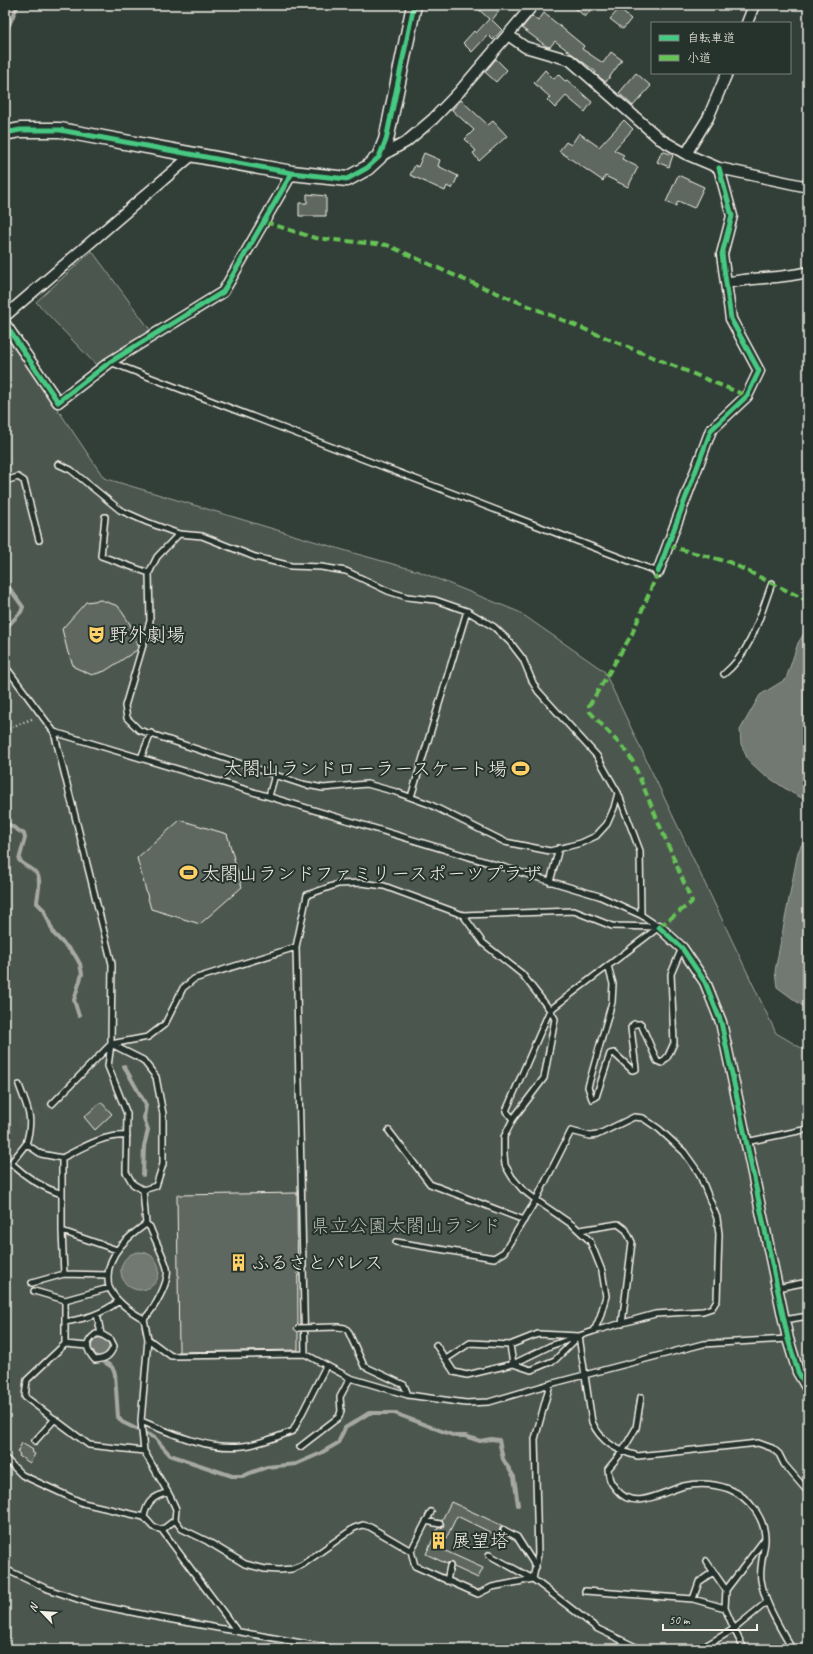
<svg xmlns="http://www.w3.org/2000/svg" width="813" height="1654" font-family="Caveat,'Klee One',sans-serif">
<rect width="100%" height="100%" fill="#323e38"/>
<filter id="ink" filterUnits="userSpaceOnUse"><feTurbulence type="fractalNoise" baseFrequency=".025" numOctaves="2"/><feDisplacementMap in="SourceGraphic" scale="8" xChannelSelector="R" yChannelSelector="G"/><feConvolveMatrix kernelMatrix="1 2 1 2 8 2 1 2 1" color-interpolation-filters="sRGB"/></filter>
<g filter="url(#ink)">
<path fill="#4c564f" stroke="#a0a49c" d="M 92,251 L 151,331 L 97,366 L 36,302 Z
M 5,331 L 104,478 L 350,552 L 418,571 L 519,612 L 604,671 L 776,1033 L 808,1052 L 808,1649 L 5,1649 Z"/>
<path fill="#727972" stroke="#a6a9a1" d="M 808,627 L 808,801 L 792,793 L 762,773 L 748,760 L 741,744 L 740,730 L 760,695 L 786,679 L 798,643 Z
M 808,832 L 808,1010 L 777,987 L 775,971 L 798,852 Z
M121 1271a19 19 0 1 1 38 0a19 19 0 1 1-38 0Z
M91 1347a9 9 0 1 1 18 0a9 9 0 1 1-18 0Z"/>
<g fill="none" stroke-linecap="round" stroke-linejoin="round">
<path stroke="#a6a9a1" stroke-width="4" d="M 5,34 L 18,5
M 5,582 L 23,607 L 21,612 L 5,629
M 5,822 L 24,834 L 25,838 L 19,860 C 24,866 33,868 37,874 C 42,881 37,896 37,903 L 44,910 L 54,934 L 75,955 L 80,964 L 82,974 L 74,1000 L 79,1016
M 124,1066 L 146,1105 L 144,1118 L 148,1130 L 144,1146 L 143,1175
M 93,1352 L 94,1355 L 112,1367 L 115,1374 L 118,1417 L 122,1422 L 155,1438 L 170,1455 L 232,1476 L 242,1476 L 267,1467 L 296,1464 L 319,1454 L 338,1443 L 345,1428 L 369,1413 L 394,1413 L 455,1436 L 465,1436 L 480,1441 L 491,1439 L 499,1440 L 503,1459 L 514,1477 L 518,1505"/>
</g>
<path fill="#5f6861" stroke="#f4f1e8" d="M 474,5 L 504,5 L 492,20 L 502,30 L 493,40 L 488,35 L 472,52 L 463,43 L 474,31 L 476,33 L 489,19 Z
M 572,5 L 595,5 L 585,17 Z
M 619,9 L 631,19 L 623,29 L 610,19 Z
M 544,13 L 584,46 L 582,49 L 603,63 L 611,52 L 622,60 L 606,82 L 595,74 L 596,72 L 555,41 L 550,47 L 546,46 L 522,28 L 532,16 L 538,21 Z
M 496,59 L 507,70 L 496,82 L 485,72 Z
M 545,70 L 554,79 L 558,74 L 565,81 L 567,80 L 592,102 L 585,112 L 566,96 L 555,108 L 547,100 L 550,97 L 534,83 Z
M 636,73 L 651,86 L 633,106 L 619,93 Z
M 461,100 L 488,125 L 493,121 L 507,136 L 479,161 L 473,153 L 476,151 L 465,139 L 474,130 L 452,110 Z
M 624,120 L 633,129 L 614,150 L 624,155 L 622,159 L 638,167 L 628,187 L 605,176 L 603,181 L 559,151 L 566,142 L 571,145 L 579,133 L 599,147 Z
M 662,151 L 673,155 L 669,167 L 657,162 Z
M 424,153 L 440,160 L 438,166 L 458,176 L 452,189 L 447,186 L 445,191 L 410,175 L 415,165 L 418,167 Z
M 678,175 L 704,187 L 694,208 L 678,201 L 676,206 L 666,202 Z
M 307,194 L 326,196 L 326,216 L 299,216 L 299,203 L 307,203 Z
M 101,600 L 118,606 L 130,624 L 138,646 L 137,650 L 105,671 L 92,675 L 74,667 L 68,653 L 62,629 L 86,602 Z
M 180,820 L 227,834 L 242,887 L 200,924 L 151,909 L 137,858 Z
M 101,1102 L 112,1114 L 95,1130 L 84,1117 Z
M 297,1193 L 298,1324 L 294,1328 L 295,1330 L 298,1332 L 298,1350 L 179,1352 L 177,1195 Z
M 22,1443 L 33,1450 L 32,1452 L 35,1454 L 30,1463 L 19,1456 L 20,1454 L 17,1452 Z
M 451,1502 L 503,1526 L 500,1528 L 498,1536 L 457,1516 L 441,1549 L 483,1568 L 478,1578 L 454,1567 L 451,1562 L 447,1564 L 426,1554 L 438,1528 L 442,1528 L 444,1525 L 442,1520 Z"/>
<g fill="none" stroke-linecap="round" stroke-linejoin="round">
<path stroke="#4f5952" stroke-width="10" stroke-dasharray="10 5" stroke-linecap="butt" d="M 5,1132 L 52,1104"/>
<defs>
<path id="lane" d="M 110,362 L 658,572
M 58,464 L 71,470 L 120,510 L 147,522 L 179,534 L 202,536 L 255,557 L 291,566 L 321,567 L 346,571 L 388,591 L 407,597 L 435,600 L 467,611 L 494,627 L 510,642 L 523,659 L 533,683 L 538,691 L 597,756 L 618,793 L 640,851 L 641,915
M 5,481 L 18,477 L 24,481 L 39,540
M 105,517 L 101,556 L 149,573
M 179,534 L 157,557 L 149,573 L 150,621 L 125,706 L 127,718 L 139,730 L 302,784 L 323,788 L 367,784 L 396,792 L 429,804 L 505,842 L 550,851 L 581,843 L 596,836 L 607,824 L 614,808 L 618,793
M 5,666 L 54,732 L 112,964 L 111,1044 L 108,1066 L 127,1114 L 126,1172 L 133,1184 L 143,1190 L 146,1224 C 128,1237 108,1253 108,1277 C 108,1281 108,1286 110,1289 C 117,1303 131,1312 144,1319 L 148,1339 L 141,1421 L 144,1451 L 171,1498 L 176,1509 L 175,1520 L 162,1530 L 237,1631
M 724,674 C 752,651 760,615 772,583
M 54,732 L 599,896 L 641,915 L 659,927
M 141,758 L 151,733
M 269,796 L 275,775
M 411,797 L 467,611
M 550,882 L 559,848
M 463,915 L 483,943 L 522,974 L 550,1010 L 555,1019 L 544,1078 L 513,1119 L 504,1137 L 504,1155 L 505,1165 L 512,1177 L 522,1189 L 536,1200 L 574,1226 L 590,1241 L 602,1271 L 606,1296 L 600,1317 L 594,1331 L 579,1336 L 592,1422 C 601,1442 617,1451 638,1456 L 758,1443 L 772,1448 L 779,1454 L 784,1464 L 808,1492
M 296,947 L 305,1354
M 608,966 L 613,984 L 612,1002 L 588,1087 L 592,1099 L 596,1097 L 610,1054 L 614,1053 L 632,1070 L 636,1069 L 631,1028 L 634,1024 L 641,1024 L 657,1061 L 662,1063 L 668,1056 L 674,1043 L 671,974 L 682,948
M 111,1044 L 143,1060 L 156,1077 L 163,1114 L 163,1164 L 156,1186 L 143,1190
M 19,1085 C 28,1110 34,1117 26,1144
M 52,1104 L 111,1044 L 148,1037 L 165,1024 L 183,988 L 194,979 L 296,947 L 307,895 L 338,884 L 361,883 L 384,886 L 463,915 L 574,911 L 612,926 L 659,927
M 513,1119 L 506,1111 L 550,1010 L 659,927
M 389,1131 L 430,1184 L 524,1220
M 746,1142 L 808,1129
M 11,1163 L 26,1144 L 41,1154 L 62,1158
M 5,1166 L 11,1163 C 26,1177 42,1188 62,1194
M 580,1230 L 618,1224 L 626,1230 L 632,1242 L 622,1324
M 62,1231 L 64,1274
M 396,1242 L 494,1258 L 504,1252 L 536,1200 L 571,1131 L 590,1136 L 597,1135 L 634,1117 L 643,1118 L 659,1129 L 684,1152 L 699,1173 L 717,1218 L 719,1234 L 717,1300 L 712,1308 L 703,1311 L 655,1314 L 594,1331
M 117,1250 L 62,1231 L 62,1158 C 82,1148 104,1134 127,1136
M 32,1283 L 64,1274 L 108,1275
M 109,1288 L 65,1300 L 65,1344 L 27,1380 L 25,1397 L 89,1445 L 144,1451
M 777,1288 L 808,1282
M 34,1291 L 65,1300
M 97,1314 L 101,1334 L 111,1340 L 114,1346 C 110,1356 106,1359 95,1360 C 86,1350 84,1343 96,1334 L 101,1334
M 144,1319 C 154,1309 170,1282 167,1268 C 163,1254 155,1241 150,1227 L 146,1224
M 784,1320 L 808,1316
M 65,1322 C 87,1318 100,1315 119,1301
M 338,1327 L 345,1328 L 348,1331 L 364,1366 L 404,1385 L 408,1395
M 148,1339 L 171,1356 L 305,1354 L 350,1378 L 408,1395 L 466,1403 L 489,1402 L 550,1384 L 703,1344 L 788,1339
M 65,1344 L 87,1346
M 436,1345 L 454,1372 L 467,1375 L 513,1364 L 531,1370 L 555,1360 L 579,1336 L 538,1334 L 510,1345 L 470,1343 L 446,1359
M 510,1345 L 513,1364 L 550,1346 L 576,1337
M 550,1384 L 535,1439 L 538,1554 L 533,1579 L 598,1629 L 640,1649
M 641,1397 L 636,1428 L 622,1452 L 608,1469 C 609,1480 610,1482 617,1490 C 634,1512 664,1491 684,1486 C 698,1483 715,1484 729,1489 C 749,1497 766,1519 765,1541 C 764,1553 759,1568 761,1580 C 765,1605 780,1627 792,1649
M 141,1421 C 173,1434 207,1450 243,1446 C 260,1444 277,1437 293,1431 L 326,1366
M 35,1441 L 55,1419
M 300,1447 L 339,1417 L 341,1411 L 340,1397 L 350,1378
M 5,1458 L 22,1475 L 83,1503 L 144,1517 L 153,1527 L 162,1530
M 144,1517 C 147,1501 153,1497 168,1492
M 175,1520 L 182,1529 L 207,1541 L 245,1564 L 265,1569 L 279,1570 L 292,1569 L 302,1565 L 354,1528 L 363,1525 L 370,1527 L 411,1551 L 415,1566 L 478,1594 L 492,1587 L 533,1579 L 489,1555
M 426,1521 L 440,1524
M 504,1530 L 517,1537 L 536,1567
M 411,1551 L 431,1512
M 706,1561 L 726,1590 L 725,1608
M 5,1569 L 45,1588 L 92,1604 L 151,1616 L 335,1649
M 447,1581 L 450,1566
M 726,1590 L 764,1540
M 585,1591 L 693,1599 L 725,1608 L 734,1629 L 767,1602
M 693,1599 L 699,1582 L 713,1572
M 702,1648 L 734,1629 L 744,1649"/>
<path id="street" d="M 747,23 L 754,5
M 508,35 L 525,47 L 570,60 L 660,139 L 686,154 L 719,168 L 808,187
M 686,154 L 708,118 L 727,73
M 379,157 L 406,142 L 433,119 L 459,92 L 533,5
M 726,283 C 754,277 780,279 808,272
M 5,316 L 192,155
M 5,324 L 58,402 L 110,362 L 223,292 L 292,173
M 658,572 L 711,430 L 747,396 L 759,371 L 731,319 L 722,254 L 732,216 L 719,168
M 659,927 L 682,948 L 705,982 L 721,1022 L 788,1339 L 798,1372 L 808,1389"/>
<path id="secondary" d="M 5,133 L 20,130 L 60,130 L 292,173 L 347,179 L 367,168 L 379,157 L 386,140 L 414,5"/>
</defs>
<use href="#lane" stroke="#f4f1e8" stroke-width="8"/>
<use href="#street" stroke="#f4f1e8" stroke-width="13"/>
<use href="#secondary" stroke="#f4f1e8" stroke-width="17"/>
<path stroke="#f4f1e8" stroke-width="2.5" stroke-dasharray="1 3" stroke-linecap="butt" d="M 5,730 L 34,718"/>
<use href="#lane" stroke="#26332d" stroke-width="5"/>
<use href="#street" stroke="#26332d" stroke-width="10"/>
<use href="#secondary" stroke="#26332d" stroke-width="14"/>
<defs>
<path id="lane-bridge" d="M 298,1328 L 338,1327"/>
</defs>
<use href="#lane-bridge" stroke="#f4f1e8" stroke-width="8" stroke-linecap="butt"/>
<use href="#lane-bridge" stroke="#26332d" stroke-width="5"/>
<path stroke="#66c356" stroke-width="4" stroke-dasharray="8 4" stroke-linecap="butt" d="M 265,222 L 315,238 L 387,245 L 458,277 L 747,396
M 668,546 L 729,562 L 808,601
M 658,572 L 632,634 L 589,706 L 590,712 L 627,752 L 633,762 L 692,902 L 659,927"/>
<defs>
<path id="cycleway" d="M 5,133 L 20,130 L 60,130 L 292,173 L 347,179 L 367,168 L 379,157 L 386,140 L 414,5
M 5,324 L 58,402 L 110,362 L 223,292 L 292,173
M 658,572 L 711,430 L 747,396 L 759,371 L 731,319 L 722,254 L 732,216 L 719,168
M 659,927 L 682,948 L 705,982 L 721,1022 L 788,1339 L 798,1372 L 808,1389"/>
</defs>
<use href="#cycleway" stroke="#26332d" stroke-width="8"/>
<use href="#cycleway" stroke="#46c982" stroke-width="5"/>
</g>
</g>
<defs>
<symbol id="theatre-bare" viewBox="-9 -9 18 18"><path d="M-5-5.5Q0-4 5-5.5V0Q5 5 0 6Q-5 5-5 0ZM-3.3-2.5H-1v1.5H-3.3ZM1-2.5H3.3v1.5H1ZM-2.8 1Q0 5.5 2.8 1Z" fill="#ffd166" stroke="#26332d" stroke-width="2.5" paint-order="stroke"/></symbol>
<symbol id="stadium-bare" viewBox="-9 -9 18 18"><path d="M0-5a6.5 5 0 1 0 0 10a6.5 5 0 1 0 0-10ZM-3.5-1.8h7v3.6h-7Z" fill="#ffd166" stroke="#26332d" stroke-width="2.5" paint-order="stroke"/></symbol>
<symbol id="building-bare" viewBox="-9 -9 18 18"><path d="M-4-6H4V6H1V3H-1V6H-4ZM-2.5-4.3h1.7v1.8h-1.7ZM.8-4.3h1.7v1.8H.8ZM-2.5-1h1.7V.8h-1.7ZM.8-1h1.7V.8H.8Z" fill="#ffd166" stroke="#26332d" stroke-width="2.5" paint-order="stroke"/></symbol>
</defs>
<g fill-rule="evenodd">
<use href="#theatre-bare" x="84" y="622" width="25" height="25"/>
<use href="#stadium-bare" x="508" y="756" width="25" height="25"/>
<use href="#stadium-bare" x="176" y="860" width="25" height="25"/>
<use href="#building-bare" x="226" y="1250" width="25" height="25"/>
<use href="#building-bare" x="426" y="1528" width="25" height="25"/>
</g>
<g text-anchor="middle" stroke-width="4" stroke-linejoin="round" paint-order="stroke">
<g font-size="19" fill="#f4f1e8" stroke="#26332d" text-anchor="start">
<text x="109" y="641">野外劇場</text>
<text x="507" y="775" text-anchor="end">太閤山ランドローラースケート場</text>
<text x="201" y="880">太閤山ランドファミリースポーツプラザ</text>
<text x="251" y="1269">ふるさとパレス</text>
<text x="452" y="1547">展望塔</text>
</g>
<g font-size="19" fill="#b9bbb2" stroke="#26332d">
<text x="406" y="1232">県立公園太閤山ランド</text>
</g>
</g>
<rect width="813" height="1654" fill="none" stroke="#26332d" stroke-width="20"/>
<rect x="10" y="10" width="793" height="1634" fill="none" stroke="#f4f1e8" stroke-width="1.5" filter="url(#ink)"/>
<rect x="651" y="22" width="140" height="52" fill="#26332d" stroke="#787f78"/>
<rect x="659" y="35" width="20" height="6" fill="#46c982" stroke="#787f78"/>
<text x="687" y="42" font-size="12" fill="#f4f1e8">自転車道</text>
<rect x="659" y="55" width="20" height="6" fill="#66c356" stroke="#787f78"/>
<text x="687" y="62" font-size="12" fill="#f4f1e8">小道</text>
<g transform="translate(42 1612) rotate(295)" stroke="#26332d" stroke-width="3" paint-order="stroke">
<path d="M0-3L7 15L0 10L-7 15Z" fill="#f4f1e8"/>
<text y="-6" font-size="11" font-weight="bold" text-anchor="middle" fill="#f4f1e8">N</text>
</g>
<path d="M663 1624v6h94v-6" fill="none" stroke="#f4f1e8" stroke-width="2"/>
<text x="669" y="1624" font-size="12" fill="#f4f1e8" stroke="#26332d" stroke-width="3" paint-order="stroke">50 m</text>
</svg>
